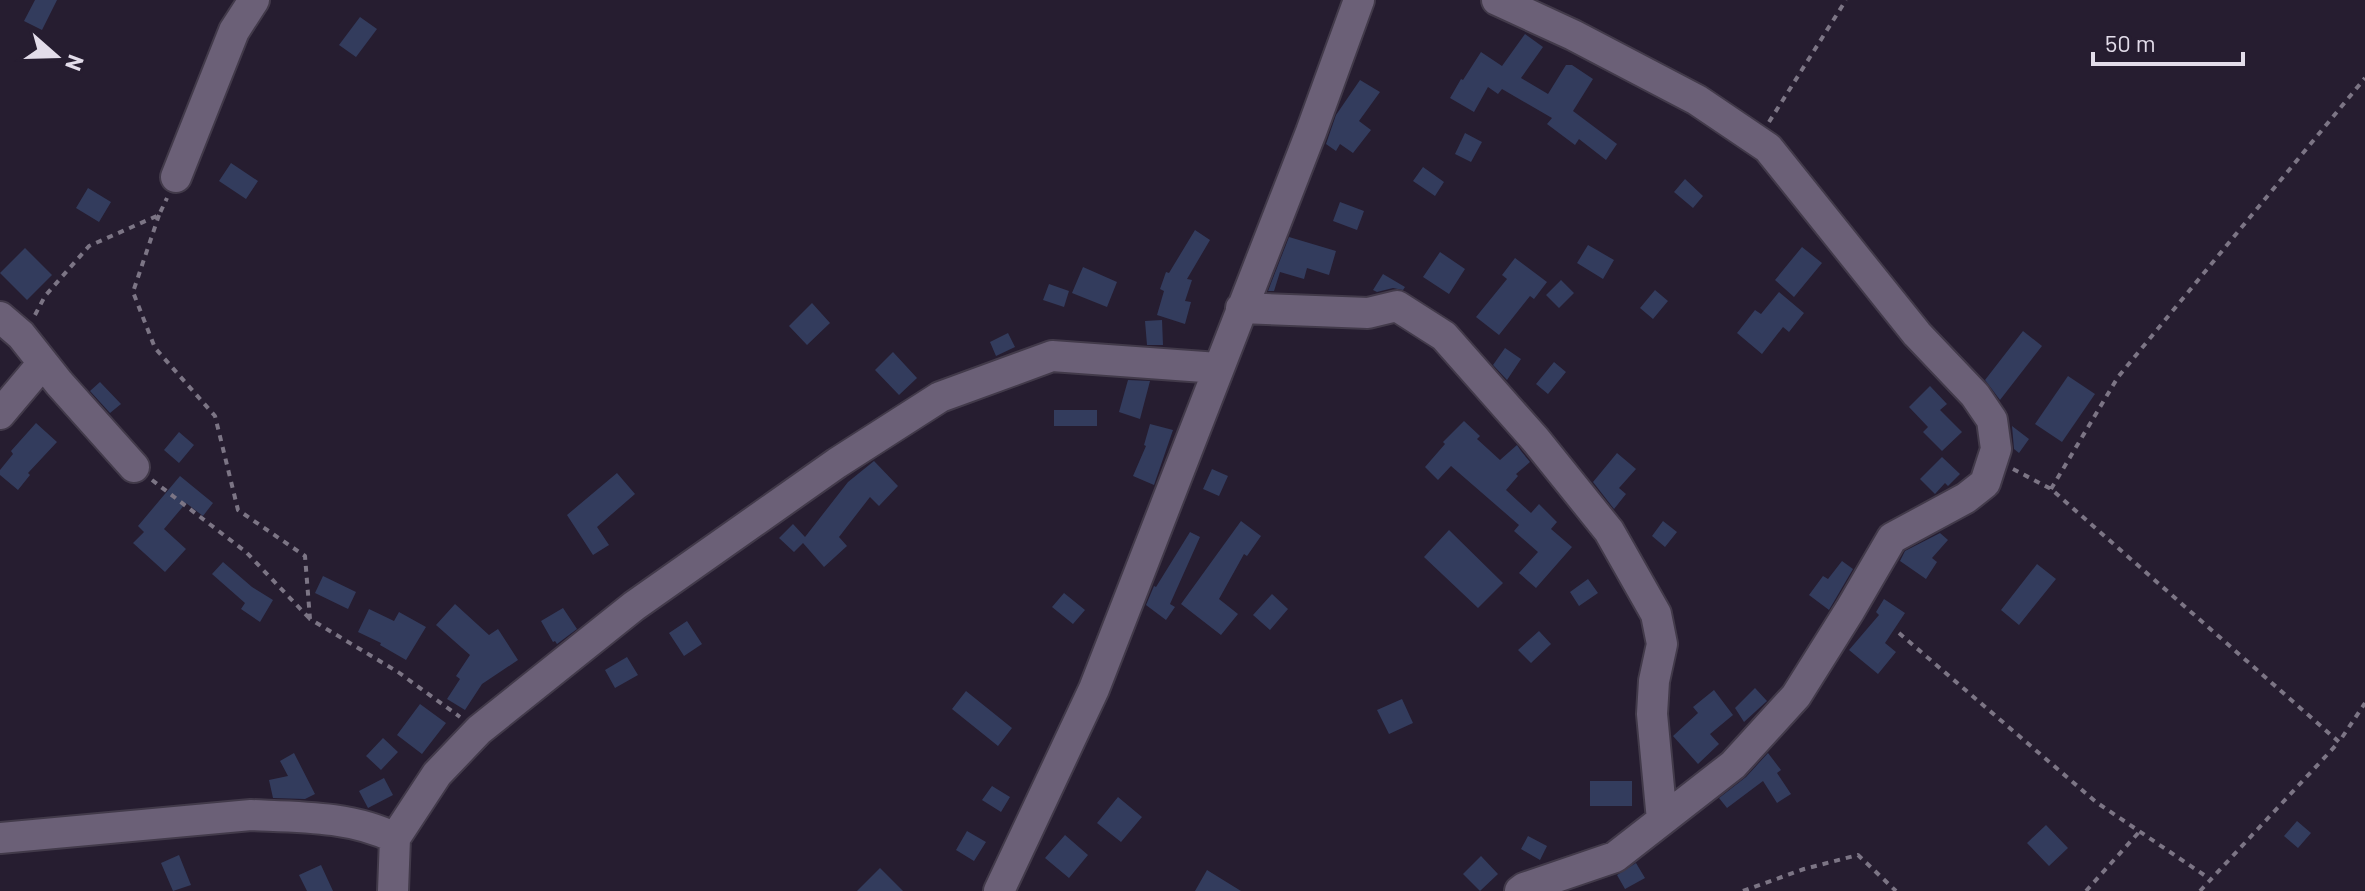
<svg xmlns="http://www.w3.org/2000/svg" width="2365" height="891" font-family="Barlow,sans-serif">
<rect width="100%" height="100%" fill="#261d30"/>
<path fill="#333c5d" d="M 35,0 L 57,0 L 42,30 L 24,21 Z
M 360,17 L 377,29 L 356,57 L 339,45 Z
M 1525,34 L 1543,47 L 1521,78 L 1548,94 L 1566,65 L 1572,65 L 1593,79 L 1573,111 L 1617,144 L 1606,160 L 1579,139 L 1575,145 L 1547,124 L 1552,118 L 1502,89 L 1498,94 L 1488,87 L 1474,112 L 1450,98 L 1461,79 L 1463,80 L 1481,52 L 1502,66 Z
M 1360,80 L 1380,92 L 1359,121 L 1371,130 L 1353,153 L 1340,144 L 1336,151 L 1326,144 L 1336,115 Z
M 1465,133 L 1482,142 L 1471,162 L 1455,154 Z
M 231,163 L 258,181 L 246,199 L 219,181 Z
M 1423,167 L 1444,182 L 1435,196 L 1413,181 Z
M 1685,179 L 1703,196 L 1693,208 L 1674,192 Z
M 88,188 L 111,202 L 99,222 L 76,208 Z
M 1340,202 L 1364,211 L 1357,230 L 1333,221 Z
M 1195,230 L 1210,240 L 1187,279 L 1192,280 L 1185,301 L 1191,302 L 1185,324 L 1157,315 L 1164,291 L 1160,289 L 1166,272 L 1169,273 Z
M 1289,237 L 1336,251 L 1329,275 L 1307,268 L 1304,279 L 1280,272 L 1274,291 L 1268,291 Z
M 1588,245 L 1614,260 L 1603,279 L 1577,263 Z
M 1802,247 L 1822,263 L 1794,297 L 1775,280 Z
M 25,248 L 52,275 L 27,300 L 0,273 Z
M 1440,252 L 1465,269 L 1449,294 L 1423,277 Z
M 1515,258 L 1547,282 L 1534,299 L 1530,296 L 1499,335 L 1476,317 L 1507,279 L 1502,275 Z
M 1083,267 L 1117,282 L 1107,307 L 1072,293 Z
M 1383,274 L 1405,287 L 1403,290 L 1393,288 L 1377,292 L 1373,290 Z
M 1561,280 L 1574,293 L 1559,308 L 1546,295 Z
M 1049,284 L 1069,291 L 1064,307 L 1043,300 Z
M 1655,290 L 1668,301 L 1653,319 L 1640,308 Z
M 1779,292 L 1804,313 L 1789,332 L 1783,327 L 1762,354 L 1737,333 L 1755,310 L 1761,314 Z
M 812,303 L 830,323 L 807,345 L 789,326 Z
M 1162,320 L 1163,345 L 1147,345 L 1145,321 Z
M 2023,331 L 2042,346 L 2000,400 L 1985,380 Z
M 1008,333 L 1015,347 L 996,356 L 990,342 Z
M 1505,348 L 1521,359 L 1507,380 L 1493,365 Z
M 893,352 L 917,378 L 899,395 L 875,370 Z
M 1554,362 L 1566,372 L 1548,394 L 1536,384 Z
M 2068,376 L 2095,394 L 2062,442 L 2035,424 Z
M 1128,380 L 1150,381 L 1140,419 L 1119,412 Z
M 100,382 L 121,404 L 110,413 L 90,391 Z
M 1930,386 L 1947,404 L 1940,410 L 1962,432 L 1942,451 L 1923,432 L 1928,427 L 1909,407 Z
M 1054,410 L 1097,410 L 1097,426 L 1054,426 Z
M 1464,421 L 1480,436 L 1477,439 L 1500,460 L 1517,445 L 1521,451 L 1530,462 L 1516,474 L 1518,476 L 1506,490 L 1531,513 L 1539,504 L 1557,522 L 1551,529 L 1572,547 L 1536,588 L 1519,573 L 1538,552 L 1514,531 L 1519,525 L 1451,466 L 1438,480 L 1425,467 L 1445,444 L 1443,442 Z
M 36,423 L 57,442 L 28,473 L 30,475 L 18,490 L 0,475 L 0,470 L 13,454 L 11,451 Z
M 1150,424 L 1173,430 L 1154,485 L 1133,476 L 1146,446 L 1144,445 Z
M 2012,426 L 2029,439 L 2019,453 L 2014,449 Z
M 179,432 L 194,445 L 179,463 L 164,450 Z
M 1617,453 L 1636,469 L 1619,488 L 1626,494 L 1614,509 L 1593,482 Z
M 1942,457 L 1960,474 L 1948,486 L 1945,483 L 1935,494 L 1920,479 Z
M 874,461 L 898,486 L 879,506 L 870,497 L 839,537 L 847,546 L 824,567 L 803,543 L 794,552 L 779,538 L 793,524 L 805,537 L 848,482 Z
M 1212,469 L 1228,476 L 1219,496 L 1203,489 Z
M 617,473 L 635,494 L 597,527 L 609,545 L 593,555 L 567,515 Z
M 180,476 L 213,503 L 203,516 L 186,503 L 164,529 L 186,549 L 165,572 L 133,543 L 144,532 L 138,526 Z
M 1241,521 L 1261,536 L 1247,556 L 1244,554 L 1219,599 L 1238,614 L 1221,635 L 1181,604 Z
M 1663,521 L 1677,532 L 1665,547 L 1652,536 Z
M 1449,530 L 1503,583 L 1478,608 L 1424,557 Z
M 1190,532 L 1200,537 L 1170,604 L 1175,607 L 1166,620 L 1146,605 L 1154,586 L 1156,587 Z
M 1940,533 L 1948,540 L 1932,558 L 1937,562 L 1926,579 L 1900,561 L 1905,551 Z
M 1842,561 L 1853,569 L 1829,610 L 1809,595 L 1823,576 L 1828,579 Z
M 223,562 L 252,587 L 273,600 L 260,622 L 241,609 L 245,603 L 212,574 Z
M 2037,564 L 2056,579 L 2019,625 L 2001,610 Z
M 323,576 L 356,592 L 348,609 L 315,593 Z
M 1588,579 L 1598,593 L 1579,606 L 1570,592 Z
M 1064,593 L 1085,610 L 1073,624 L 1052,607 Z
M 1272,594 L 1288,609 L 1270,630 L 1253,615 Z
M 1884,599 L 1905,613 L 1885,643 L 1896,652 L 1878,674 L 1849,650 L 1879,615 L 1876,612 Z
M 455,604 L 489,635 L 498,629 L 518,660 L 482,684 L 465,710 L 447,699 L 460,679 L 456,676 L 470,655 L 436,625 Z
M 563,608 L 577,629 L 557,644 L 555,641 L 553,642 L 541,621 Z
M 369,609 L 394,621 L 399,612 L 426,627 L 406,660 L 380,645 L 381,643 L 358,632 Z
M 687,621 L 702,644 L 684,656 L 669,633 Z
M 1539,631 L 1551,644 L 1531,663 L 1518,650 Z
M 627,657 L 638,675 L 615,688 L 605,670 Z
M 1755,688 L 1767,701 L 1744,722 L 1735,708 Z
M 1714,690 L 1733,715 L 1710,734 L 1719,744 L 1698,764 L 1673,736 L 1698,713 L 1693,707 Z
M 966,691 L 1012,728 L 998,746 L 952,709 Z
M 1402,699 L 1413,723 L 1389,734 L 1377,710 Z
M 420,704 L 446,723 L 422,754 L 397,735 Z
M 383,738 L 398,752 L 381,770 L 366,756 Z
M 294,753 L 315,794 L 305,799 L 273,798 L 269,780 L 288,776 L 280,761 Z
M 1768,753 L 1781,770 L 1777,773 L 1791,794 L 1777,803 L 1763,781 L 1727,808 L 1719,798 L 1746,777 Z
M 384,778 L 393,795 L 368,808 L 359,791 Z
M 1590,781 L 1632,781 L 1632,806 L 1590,806 Z
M 992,786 L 1010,797 L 1001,812 L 982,800 Z
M 1118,797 L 1142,817 L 1121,842 L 1097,823 Z
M 2297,821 L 2311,833 L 2298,848 L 2284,836 Z
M 2046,825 L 2068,848 L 2049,866 L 2027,843 Z
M 967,831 L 986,842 L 974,861 L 956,850 Z
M 1065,835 L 1088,855 L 1069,878 L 1045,858 Z
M 1528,836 L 1547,846 L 1540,860 L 1521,849 Z
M 179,855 L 191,885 L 173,891 L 161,863 Z
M 1481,856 L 1498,874 L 1480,891 L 1463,874 Z
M 1636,863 L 1645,878 L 1625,889 L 1617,875 Z
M 321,865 L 333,891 L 307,891 L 299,875 Z
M 880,868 L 903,891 L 857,891 Z
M 1207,870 L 1241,891 L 1195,891 Z"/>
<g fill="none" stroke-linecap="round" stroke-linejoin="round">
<defs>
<path id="minor" d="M 1497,0 L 1573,35 L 1697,100 L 1768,148 L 1917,334 L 1975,395 L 1992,420 L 1996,449 L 1985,483 L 1966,498 L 1892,538 L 1850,610 L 1796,696 L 1733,765 L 1615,857 L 1524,888 L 1520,891
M 176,177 L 234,31 L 254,0
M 1241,308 L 1368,313 L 1397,306 L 1444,336 L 1535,439 L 1609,531 L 1656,614 L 1662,644 L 1654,681 L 1652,714 L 1662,820
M 0,317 L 21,335 L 59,383 L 134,467
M 0,414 L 43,363
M 0,838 L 251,815 C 298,817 352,816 395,838
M 393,891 L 395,838 L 437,774 L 479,730 L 634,606 L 837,463 L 940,397 L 1052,356 L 1218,368
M 999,891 L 1094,689 L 1311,132 L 1359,0"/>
</defs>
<use href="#minor" stroke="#423a4a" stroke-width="34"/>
<path stroke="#7c7585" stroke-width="4" stroke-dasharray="6 6" stroke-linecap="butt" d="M 1769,122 L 1846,0
M 159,215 L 133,292 L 155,348 L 215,416 L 238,510 L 305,556 L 310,619 L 398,672 L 460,717
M 35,315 L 45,296 L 89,246 L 159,215 L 167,198
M 2013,469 L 2051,489 L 2339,742 L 2365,703
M 152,480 L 246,552 L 310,619
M 2051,489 L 2118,377 L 2365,78
M 1899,633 L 2096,802 L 2210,879
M 1743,891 L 1804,869 L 1858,855 L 1896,891
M 2086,891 L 2140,831
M 2200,891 L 2339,742"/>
<use href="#minor" stroke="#6b6077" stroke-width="30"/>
</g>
<g transform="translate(56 56) rotate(110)" stroke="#261d30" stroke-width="6" paint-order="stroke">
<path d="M0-6L14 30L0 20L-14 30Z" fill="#e3ddea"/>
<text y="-12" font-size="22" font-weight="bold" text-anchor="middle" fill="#e3ddea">N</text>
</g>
<path d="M2093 52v12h150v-12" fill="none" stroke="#e3ddea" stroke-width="4"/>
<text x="2105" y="52" font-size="24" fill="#e3ddea" stroke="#261d30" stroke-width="6" paint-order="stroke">50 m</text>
</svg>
